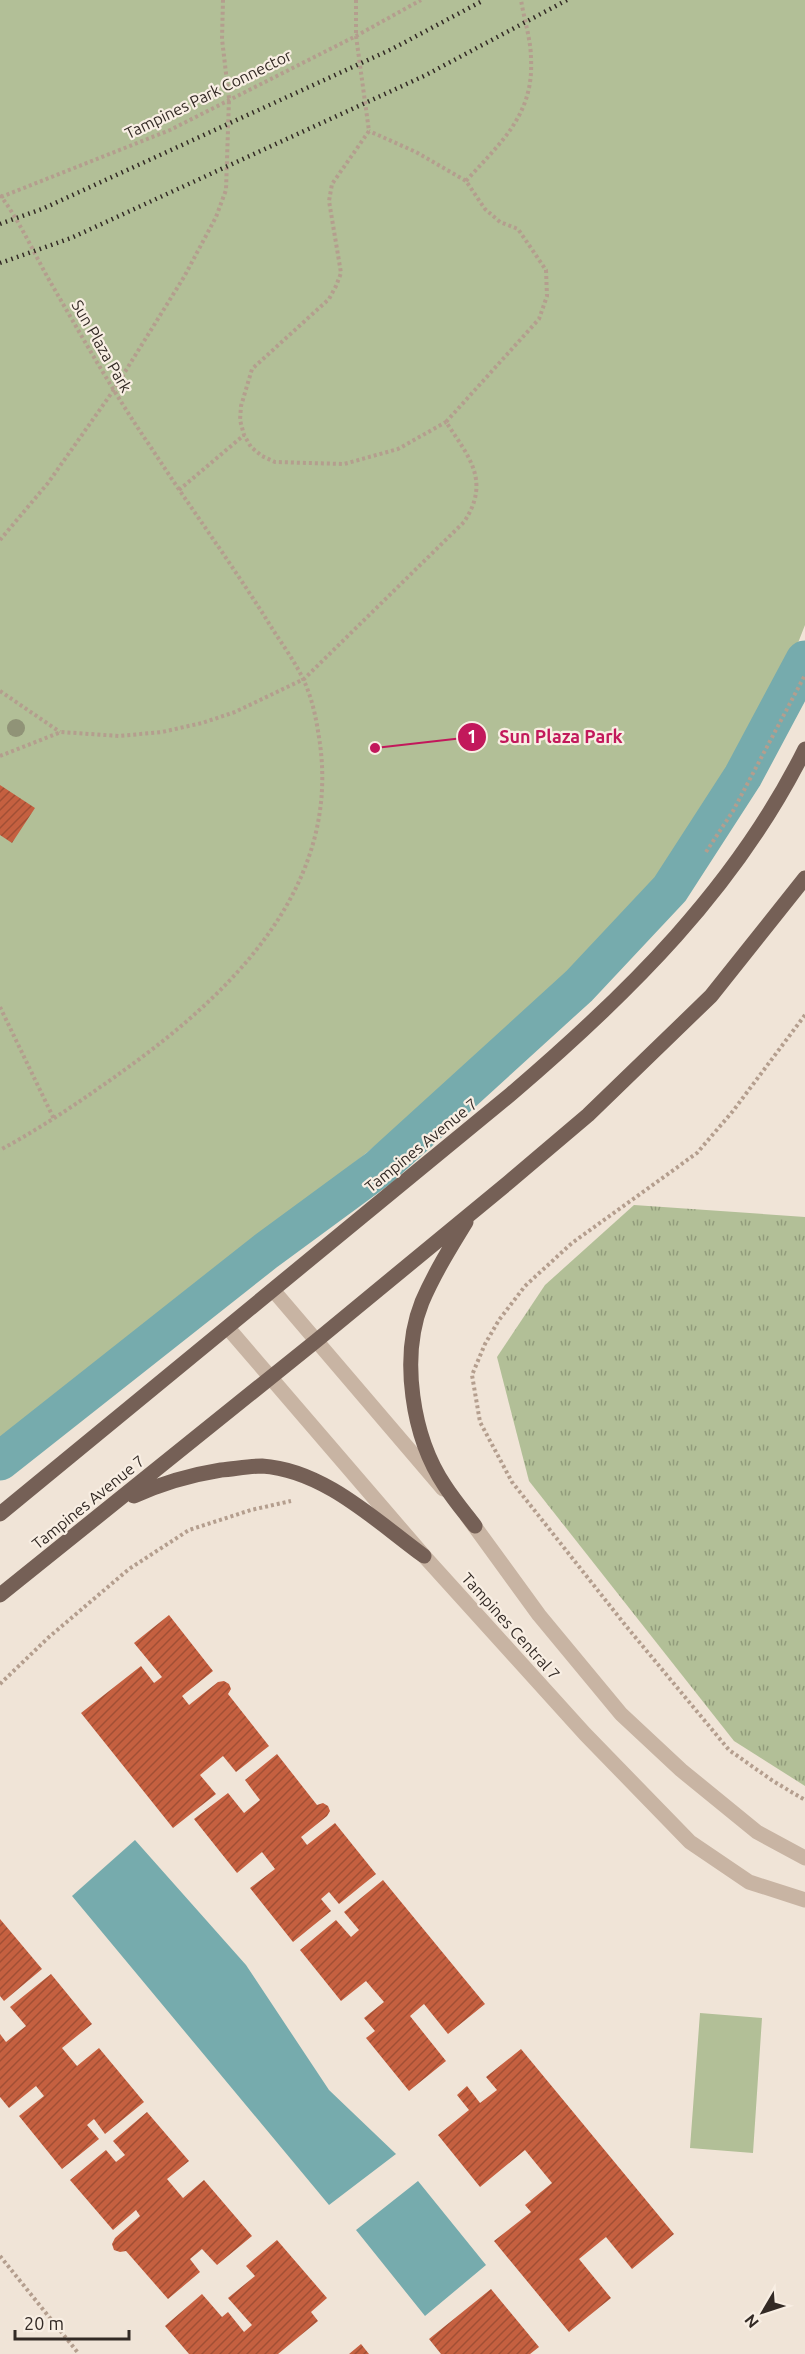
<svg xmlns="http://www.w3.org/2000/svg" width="805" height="2354" font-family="Ubuntu,sans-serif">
<defs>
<pattern id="grass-tufts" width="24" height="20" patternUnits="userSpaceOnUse" patternTransform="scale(1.5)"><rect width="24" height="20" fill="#b2bf97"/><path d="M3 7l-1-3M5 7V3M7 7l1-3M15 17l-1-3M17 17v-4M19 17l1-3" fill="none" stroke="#919b7b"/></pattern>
<pattern id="building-hatch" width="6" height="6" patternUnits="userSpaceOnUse" patternTransform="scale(1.5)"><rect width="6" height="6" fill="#c56040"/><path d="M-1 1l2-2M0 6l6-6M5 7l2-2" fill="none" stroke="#a14f35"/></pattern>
</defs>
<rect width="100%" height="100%" fill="#f0e4d7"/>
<path fill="url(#grass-tufts)" d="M 634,1205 L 805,1217 L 805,1786 L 734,1741 L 529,1481 L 497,1357 L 545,1285 Z"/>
<path fill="#b2bf97" d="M 0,0 L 805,0 L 805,625 L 771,712 L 730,784 L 658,887 L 584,969 L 481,1060 L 0,1450 Z
M 700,2013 L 762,2018 L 753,2153 L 690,2148 Z"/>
<path fill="#76abad" d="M 135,1840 L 246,1965 L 329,2090 L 396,2154 L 329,2205 L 72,1896 Z
M 418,2181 L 486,2265 L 425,2316 L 356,2230 Z"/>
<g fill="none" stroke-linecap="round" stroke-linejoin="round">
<path stroke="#76abad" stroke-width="39" d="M 0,1461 L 266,1251 L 379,1168 L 579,986 L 670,889 L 743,776 L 805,660"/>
</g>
<path fill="url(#building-hatch)" d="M 0,785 L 35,808 L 12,843 L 0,835 Z
M 169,1615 L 213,1671 L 182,1696 L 189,1705 L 218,1682 L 224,1681 L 229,1684 L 231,1689 L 228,1694 L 269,1746 L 236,1772 L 223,1756 L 200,1775 L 216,1794 L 173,1828 L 81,1713 L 141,1666 L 154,1683 L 162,1677 L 134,1643 Z
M 277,1754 L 317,1805 L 323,1803 L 328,1806 L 330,1811 L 327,1816 L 301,1837 L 307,1845 L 335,1823 L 376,1874 L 339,1904 L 329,1892 L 321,1899 L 331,1911 L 293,1942 L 250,1888 L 275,1869 L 262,1852 L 237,1873 L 194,1819 L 228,1793 L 244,1813 L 260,1800 L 245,1780 Z
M 383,1880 L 485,2004 L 448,2034 L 424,2004 L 410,2016 L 446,2061 L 409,2091 L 366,2038 L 375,2031 L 364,2018 L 384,2002 L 366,1981 L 341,2001 L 300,1950 L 336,1920 L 351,1937 L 359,1930 L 344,1912 Z
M 0,1919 L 42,1969 L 4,2001 L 0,1996 Z
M 51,1974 L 92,2024 L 62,2048 L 77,2066 L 99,2048 L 144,2102 L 105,2134 L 94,2119 L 87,2125 L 99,2139 L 62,2169 L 19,2116 L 44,2096 L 36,2086 L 9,2108 L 0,2097 L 0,2034 L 6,2042 L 26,2026 L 10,2007 Z
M 521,2049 L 674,2234 L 632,2269 L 606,2237 L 579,2259 L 611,2298 L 569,2332 L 494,2241 L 531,2212 L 525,2205 L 552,2183 L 525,2150 L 480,2187 L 438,2135 L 469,2110 L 457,2095 L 467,2086 L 480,2103 L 497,2090 L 486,2077 Z
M 147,2112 L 189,2161 L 167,2179 L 183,2198 L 204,2180 L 252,2236 L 217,2265 L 202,2249 L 190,2259 L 200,2272 L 168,2299 L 126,2251 L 120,2252 L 114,2250 L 112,2244 L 115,2238 L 140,2216 L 136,2210 L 113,2230 L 70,2180 L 106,2150 L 116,2162 L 125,2155 L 113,2141 Z
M 277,2240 L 327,2298 L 311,2312 L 318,2321 L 278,2354 L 189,2354 L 165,2326 L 202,2294 L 222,2317 L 228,2312 L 244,2332 L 252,2325 L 228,2298 L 255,2276 L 246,2266 Z
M 491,2289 L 539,2347 L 530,2354 L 441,2354 L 429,2339 Z
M 361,2344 L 369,2354 L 349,2354 Z"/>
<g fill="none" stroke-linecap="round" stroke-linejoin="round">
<path stroke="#b49e8e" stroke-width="4" stroke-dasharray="3 3" stroke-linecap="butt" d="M 356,0 L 356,36 L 369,131 L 332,184 L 329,201 L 341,273 L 336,286 L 329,299 L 252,369 L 241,406 L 240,420 L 244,435 L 251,447 L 262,456 L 275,462 L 344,464 L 398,449 L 446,422
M 466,181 C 500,143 534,115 531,59 C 531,40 524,19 521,0
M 0,195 C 19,220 33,251 48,278 C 81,335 113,392 150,446 C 189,506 232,564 270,625 C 281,643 295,661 304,681 C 313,700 317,723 320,744 C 340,892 225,999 116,1076 C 78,1103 41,1128 0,1150
M 1,197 L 170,130 L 356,36 L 421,0
M 179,490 L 244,435
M 0,540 L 48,483 L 113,391 L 184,277 L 216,217 L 226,190 L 229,99 L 222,39 L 223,0
M 0,691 L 60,732
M 0,756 L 61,732 L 119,736 L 162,732 L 202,723 L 235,712 L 304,679 L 464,522 C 491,481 469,457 446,422 L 539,319 L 547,296 L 546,270 L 518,229 L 500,222 L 485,209 L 466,181 L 416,152 L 369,131
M 706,852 L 733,811 L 805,675
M 0,1007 L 54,1119
M 805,1015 L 733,1111 L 697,1153 L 572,1243 L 525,1286 L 499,1320 L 485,1344 L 472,1375 L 480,1422 L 512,1482 L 626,1626 L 729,1750 L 773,1781 L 805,1800
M 0,1684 L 49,1637 L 129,1569 L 189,1530 L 251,1510 L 291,1501
M 0,2256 L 79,2354"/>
<path stroke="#c8b4a3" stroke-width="15" d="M 273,1290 L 443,1489
M 228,1328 L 424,1556 L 585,1734 L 690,1842 L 749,1882 L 805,1900
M 467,1516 L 539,1615 L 621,1714 L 681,1770 L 757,1832 L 805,1858"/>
<path stroke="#756056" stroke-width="15" d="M 466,1222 C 450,1248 434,1274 422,1302 C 400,1357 412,1437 445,1486 C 454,1500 465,1513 475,1526
M 134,1496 C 162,1483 190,1475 221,1470 C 234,1469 249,1466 262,1466 C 324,1470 376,1521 424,1556
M 0,1514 L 511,1094 C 628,994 736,888 805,749
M 0,1595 L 316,1341 L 509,1182 L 588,1115 L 711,996 L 805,878"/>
<path stroke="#332a25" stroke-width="4.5" stroke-dasharray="1.5 4.5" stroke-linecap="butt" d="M 0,224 L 42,209 L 392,49 L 484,0
M 0,263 L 71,238 L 424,76 L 567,0"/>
</g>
<circle fill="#909377" cx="16" cy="728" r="9"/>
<g text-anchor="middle" stroke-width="4.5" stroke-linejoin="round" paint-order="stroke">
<g font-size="16" fill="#332a25" stroke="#f8eee3">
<text transform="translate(208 94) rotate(-26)" y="6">Tampines Park Connector</text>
<text transform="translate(102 346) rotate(60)" y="6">Sun Plaza Park</text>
<text transform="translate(421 1145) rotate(-39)" y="6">Tampines Avenue 7</text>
<text transform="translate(88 1502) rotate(-39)" y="6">Tampines Avenue 7</text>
<text transform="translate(511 1626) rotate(48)" y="6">Tampines Central 7</text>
</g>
</g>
<path fill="none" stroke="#c2185b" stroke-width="2" d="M375 748L472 737"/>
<g fill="#c2185b" stroke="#f8eee3" stroke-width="2">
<circle cx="375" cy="748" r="6"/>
<circle cx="472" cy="737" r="15"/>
</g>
<g font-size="18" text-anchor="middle" font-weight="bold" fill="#fff">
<text x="472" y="743">1</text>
</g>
<g font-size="18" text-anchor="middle" font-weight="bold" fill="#c2185b" stroke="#f8eee3" stroke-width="4.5" stroke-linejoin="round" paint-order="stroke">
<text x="561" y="743">Sun Plaza Park</text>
</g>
<g transform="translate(763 2312) rotate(231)" stroke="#f8eee3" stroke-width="4.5" paint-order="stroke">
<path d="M0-4.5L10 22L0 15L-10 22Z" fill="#332a25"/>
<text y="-9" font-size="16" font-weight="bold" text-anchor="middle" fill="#332a25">N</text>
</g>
<path d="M15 2330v9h114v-9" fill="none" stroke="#332a25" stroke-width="3"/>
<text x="24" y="2330" font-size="18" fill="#332a25" stroke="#f8eee3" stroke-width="4.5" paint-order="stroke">20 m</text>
</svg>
